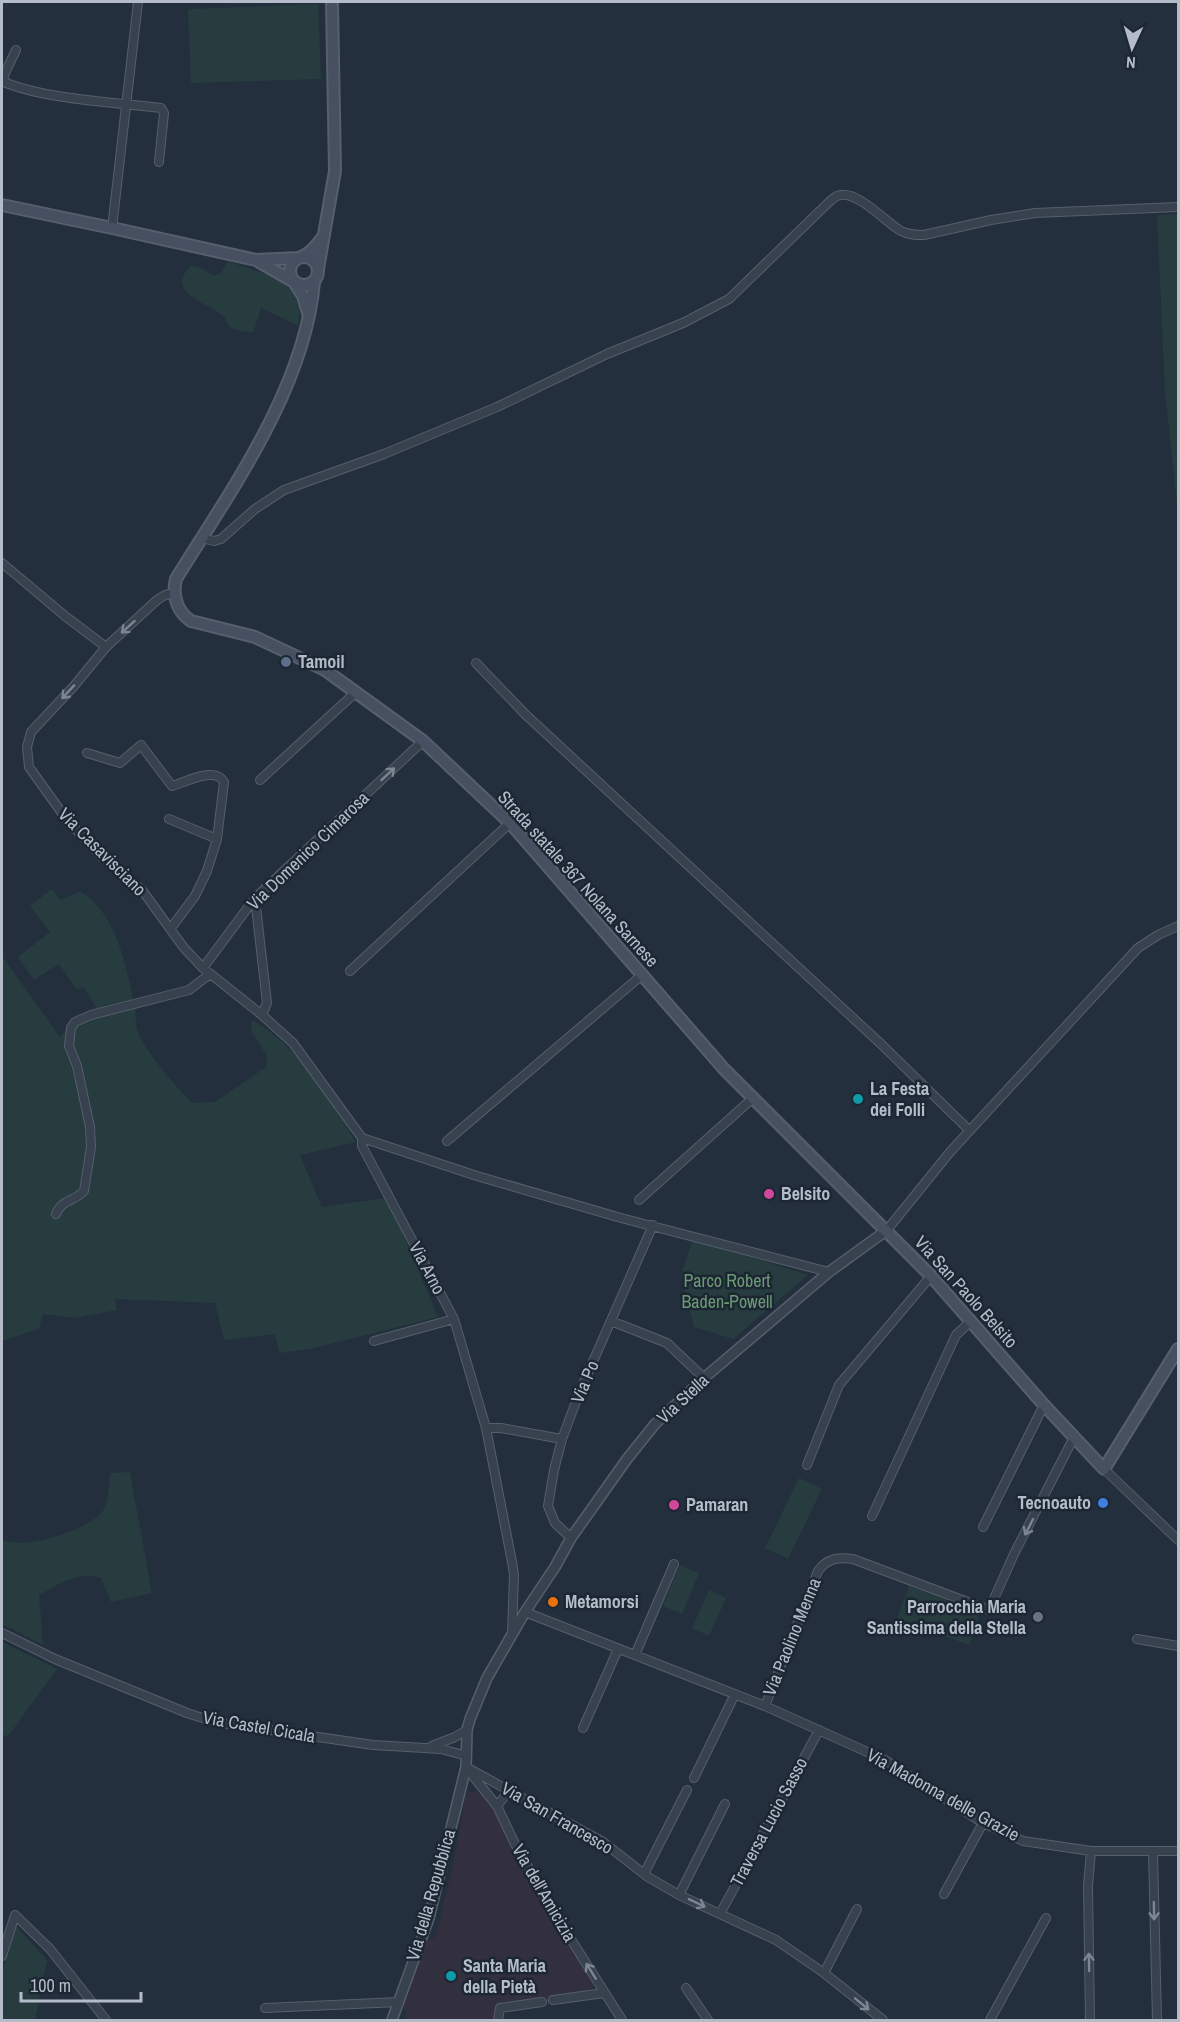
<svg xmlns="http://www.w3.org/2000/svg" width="1180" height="2022" font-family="'Archivo Narrow',sans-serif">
<rect width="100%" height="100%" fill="#242f3e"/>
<path fill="#32303f" d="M 468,1792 L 474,1792 L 481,1794 L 496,1812 L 550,1914 L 594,1982 L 593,1988 L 582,1992 L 556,1995 L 557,2004 L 505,2011 L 503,2020 L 404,2020 L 407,2012 L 404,2009 L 404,2004 L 426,1942 L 435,1937 L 438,1928 L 455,1856 L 465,1797 Z"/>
<path fill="#263c3f" d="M 318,4 L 321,79 L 191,83 L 188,9 Z
M 1178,214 L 1178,503 L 1177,504 L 1165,392 L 1157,215 Z
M 228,261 L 279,279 C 296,292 302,305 298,326 L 261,308 L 253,333 C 247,331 240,332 234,329 C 227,327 228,320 222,315 C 208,303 163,292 191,266 C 212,266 212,290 228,261 Z
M 52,889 L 61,900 L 80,891 C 117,913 127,968 135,1008 C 136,1016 135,1027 139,1035 C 150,1056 175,1087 193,1103 L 215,1102 L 266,1067 L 267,1056 L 251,1031 L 252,1020 C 299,1046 329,1097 356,1142 L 300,1155 L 322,1207 L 384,1198 L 399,1224 L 438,1317 L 310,1349 L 279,1353 L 275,1334 L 224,1340 L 215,1303 L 115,1299 L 117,1310 L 75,1318 L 43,1314 L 39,1329 L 2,1341 L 2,956 L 60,1037 L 76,1019 L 96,1008 L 84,987 L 77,990 L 59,964 L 34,980 L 18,957 L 50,932 L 30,906 Z
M 693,1239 L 808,1275 L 733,1339 L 694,1327 L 681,1275 Z
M 130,1472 L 152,1593 L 111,1602 L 101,1578 C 78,1571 59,1584 39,1595 L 43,1645 L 2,1624 L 2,1540 C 7,1541 14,1543 20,1543 C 40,1543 94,1528 104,1509 C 109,1499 109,1484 110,1473 Z
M 799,1478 L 822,1489 L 788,1559 L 765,1548 Z
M 680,1565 L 699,1573 L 682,1614 L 663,1606 Z
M 909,1586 L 980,1613 L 969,1645 L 897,1618 Z
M 709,1590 L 726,1598 L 709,1636 L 692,1628 Z
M 2,1642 L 57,1669 L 9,1735 L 2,1736 Z
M 16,1926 L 47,1960 L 35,2020 L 2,2020 L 2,1972 Z"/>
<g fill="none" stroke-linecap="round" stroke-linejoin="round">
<defs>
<path id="minor" d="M 16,50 L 3,77 L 6,83 C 50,100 114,102 161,108 L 164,113 L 159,162
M 112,228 L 138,2
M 201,538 L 214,541 L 221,539 L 255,509 L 284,490 L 384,454 L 497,407 L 607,354 L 683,323 L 729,299 L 826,205 C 829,202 833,198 837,196 C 856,188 885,222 901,231 C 909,235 916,235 924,235 L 991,220 L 1035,213 L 1178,207
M 2,563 L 65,616 L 106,647 L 157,600 L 165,595 L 175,593
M 106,647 L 74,686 L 31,732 L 27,747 L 29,767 L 67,820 L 102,857 L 142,890 L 184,948 L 203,968 L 262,1015 L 293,1043 L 362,1138 L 362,1146 L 454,1319 L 486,1428 L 512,1562 L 514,1575 L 512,1634
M 476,663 L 526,715 L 881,1044 L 969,1130
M 87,753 L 120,763 L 141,745 L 172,786 C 186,782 215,766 224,782 L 217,839 L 207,871 L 195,896 L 171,928
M 260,780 L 355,693
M 169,819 L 217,839
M 255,898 L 267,1003 L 262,1015
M 203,968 L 255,898 L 423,741
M 350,971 L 510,823
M 362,1138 L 477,1176 L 621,1218 L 829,1272
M 447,1141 L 642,975
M 639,1200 L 753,1098
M 56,1214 C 61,1200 75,1201 84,1191 L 91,1147 L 90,1127 L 77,1066 L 69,1046 L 71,1028 L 75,1022 L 91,1015 L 189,990 L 210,974
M 887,1230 L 950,1152 L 1138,948 L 1158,935 L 1178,926
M 611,1321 L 667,1343 L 704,1378
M 374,1341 L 454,1319
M 486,1428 L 501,1428 L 562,1439
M 807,1465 L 839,1385 L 931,1276
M 1104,1469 L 1178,1540
M 872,1516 L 956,1335 L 971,1321
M 983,1527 L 1044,1405
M 571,1538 L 555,1523 L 548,1506 L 554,1470 L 562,1439 L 580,1391 L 653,1225
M 525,1612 L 765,1706 L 885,1760 L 983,1823 L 1023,1841 L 1091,1851 L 1178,1851
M 2,1633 L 55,1659 L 187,1713 L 215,1722 L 373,1745 L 441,1749 L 467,1756
M 1137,1639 L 1178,1646
M 635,1655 L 674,1564
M 765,1706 L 818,1571 C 827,1558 839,1557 853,1559 L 989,1610 L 1014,1554 L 1074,1437
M 583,1728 L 618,1649
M 432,1746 L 455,1737 L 467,1730
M 466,1767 L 603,1842 L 648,1877 L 679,1895 L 776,1940 L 824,1973 L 883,2020
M 468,1770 L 497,1806 L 515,1844 L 558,1919 L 622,2020
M 694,1778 L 735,1694
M 497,1806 L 504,1797 L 512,1791
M 1153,1852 L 1157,2020
M 644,1874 L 687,1790
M 944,1894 L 983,1823
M 679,1895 L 725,1804
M 720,1914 L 819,1730
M 2,1956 L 15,1915 L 50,1949 L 106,2020
M 824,1973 L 857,1909
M 686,1988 L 708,2020
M 553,2000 L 604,1993
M 265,2008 L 399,2002
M 498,2020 L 500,2008 L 542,2002
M 990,2020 L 1046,1918
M 1090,2020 L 1088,1886 L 1091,1851"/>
<path id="tertiary" d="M 392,2020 L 429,1918 L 466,1767 L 467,1730 L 470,1719 L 487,1678 L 525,1612 L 555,1567 L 571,1538 L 627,1459 L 655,1424 L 704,1378 L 829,1272 L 887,1230"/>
<path id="secondary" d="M 2,205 L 112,228 L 256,260 L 294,282 L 303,296 L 308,313
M290 271a14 14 0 1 1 28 0a14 14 0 1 1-28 0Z
M 256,260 L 299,258 C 311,254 316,245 324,236
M 318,269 L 335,171 L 332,2
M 314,282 C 305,388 231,490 176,579 C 172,595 177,612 191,621 L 255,637 L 325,670 L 423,741 L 510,823 L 724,1069 L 931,1276 L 1044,1405 L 1104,1469 L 1178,1349"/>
</defs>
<use href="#minor" stroke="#565f6c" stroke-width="10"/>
<use href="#tertiary" stroke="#565f6c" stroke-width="12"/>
<use href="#secondary" stroke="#565f6c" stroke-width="14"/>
<use href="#minor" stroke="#38414e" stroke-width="8"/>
<use href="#tertiary" stroke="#38414e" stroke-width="9"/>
<use href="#secondary" stroke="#465061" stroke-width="10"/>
</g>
<defs><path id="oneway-shaft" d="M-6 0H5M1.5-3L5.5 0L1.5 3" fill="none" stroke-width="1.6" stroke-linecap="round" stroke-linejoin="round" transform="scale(1.5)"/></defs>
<g stroke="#7c8592">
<use href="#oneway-shaft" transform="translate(128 627) rotate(138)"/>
<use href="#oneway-shaft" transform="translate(68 692) rotate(133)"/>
<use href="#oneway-shaft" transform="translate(388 774) rotate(-43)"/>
<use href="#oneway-shaft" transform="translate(1029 1527) rotate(117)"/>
<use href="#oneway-shaft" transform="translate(697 1903) rotate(26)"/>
<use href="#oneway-shaft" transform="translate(1154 1911) rotate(89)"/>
<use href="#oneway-shaft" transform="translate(1089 1962) rotate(-91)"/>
<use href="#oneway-shaft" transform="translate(591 1971) rotate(-122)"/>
<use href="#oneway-shaft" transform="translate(862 2004) rotate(39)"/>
</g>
<circle fill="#5c6f8a" stroke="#1d2633" stroke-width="2" cx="286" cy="662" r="6"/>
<g fill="#0f9aa8" stroke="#1d2633" stroke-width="2">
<circle cx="858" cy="1099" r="6"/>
<circle cx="451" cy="1976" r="6"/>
</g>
<g fill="#d1479c" stroke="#1d2633" stroke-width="2">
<circle cx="769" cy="1194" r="6"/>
<circle cx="674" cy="1505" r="6"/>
</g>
<circle fill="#3f7fe0" stroke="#1d2633" stroke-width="2" cx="1103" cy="1503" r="6"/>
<circle fill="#e8710a" stroke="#1d2633" stroke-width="2" cx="553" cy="1602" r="6"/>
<circle fill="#6b7280" stroke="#1d2633" stroke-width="2" cx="1038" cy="1617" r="6"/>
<g text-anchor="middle" stroke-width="5" stroke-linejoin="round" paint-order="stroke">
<g font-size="18" font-weight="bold" fill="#b4bcc9" stroke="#1d2633" text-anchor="start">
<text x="298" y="668">Tamoil</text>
<text x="870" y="1095">La Festa<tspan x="870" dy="21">dei Folli</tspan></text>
<text x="781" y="1200">Belsito</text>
<text x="1091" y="1509" text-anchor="end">Tecnoauto</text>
<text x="686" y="1511">Pamaran</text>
<text x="565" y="1608">Metamorsi</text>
<text x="1026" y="1613" text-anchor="end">Parrocchia Maria<tspan x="1026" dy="21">Santissima della Stella</tspan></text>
<text x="463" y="1972">Santa Maria<tspan x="463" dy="21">della Pietà</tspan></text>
</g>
<g font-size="18" fill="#b4bcc9" stroke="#1d2633">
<text transform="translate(308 851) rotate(-44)" y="6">Via Domenico Cimarosa</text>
<text transform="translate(102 852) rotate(45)" y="6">Via Casavisciano</text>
<text transform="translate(578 879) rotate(48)" y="6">Strada statale 367 Nolana Sarnese</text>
<text transform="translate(427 1268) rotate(62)" y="6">Via Arno</text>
<text transform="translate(966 1292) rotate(48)" y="6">Via San Paolo Belsito</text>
<text transform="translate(585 1382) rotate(-67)" y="6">Via Po</text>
<text transform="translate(683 1399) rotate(-43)" y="6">Via Stella</text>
<text transform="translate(792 1637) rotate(-68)" y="6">Via Paolino Menna</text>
<text transform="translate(259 1727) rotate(10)" y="6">Via Castel Cicala</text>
<text transform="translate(943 1795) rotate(29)" y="6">Via Madonna delle Grazie</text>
<text transform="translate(557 1818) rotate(30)" y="6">Via San Francesco</text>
<text transform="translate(769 1822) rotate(-62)" y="6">Traversa Lucio Sasso</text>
<text transform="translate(544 1893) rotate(60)" y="6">Via dell'Amicizia</text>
<text transform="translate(431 1895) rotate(-74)" y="6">Via della Repubblica</text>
</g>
<g font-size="18" fill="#6b9a76" stroke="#1d2633">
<text x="727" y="1287">Parco Robert<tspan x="727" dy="21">Baden-Powell</tspan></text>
</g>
</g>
<rect width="1180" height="2022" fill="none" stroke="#b4bcc9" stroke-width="6"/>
<g transform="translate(1132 48) rotate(184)" stroke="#1d2633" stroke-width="4.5" paint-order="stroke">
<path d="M0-4.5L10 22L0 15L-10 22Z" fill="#b4bcc9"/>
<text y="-9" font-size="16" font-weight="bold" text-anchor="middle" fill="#b4bcc9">N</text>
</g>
<path d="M21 1992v9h120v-9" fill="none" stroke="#b4bcc9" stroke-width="3"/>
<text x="30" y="1992" font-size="18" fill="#b4bcc9" stroke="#1d2633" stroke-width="4.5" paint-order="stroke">100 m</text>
</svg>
